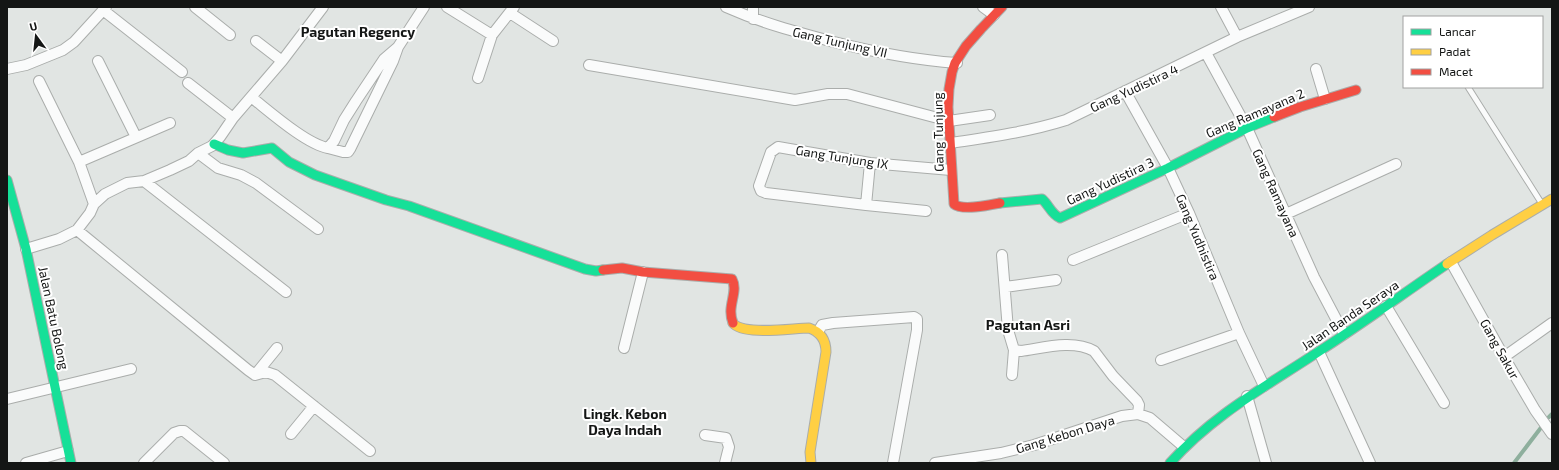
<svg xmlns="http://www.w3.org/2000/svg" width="1559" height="470" font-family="'Exo 2',sans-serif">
<rect width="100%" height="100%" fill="#e1e5e3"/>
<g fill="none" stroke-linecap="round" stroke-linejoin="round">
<path stroke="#8eaf9d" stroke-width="4" d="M 1549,417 L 1552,414
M 1514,463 L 1543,425"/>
<defs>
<path id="lane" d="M 1468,87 L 1542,204"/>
<path id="street" d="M 195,7 L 230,35
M 447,7 L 492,35 L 514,7
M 726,7 C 762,23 796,32 834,42 C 874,52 915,60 957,63
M 753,7 L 753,19
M 983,7 L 994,15
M 1221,7 L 1237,37
M 103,10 L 182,72
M 510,13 L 553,41
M 256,41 L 282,61
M 1206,53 L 1247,128 L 1314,277 L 1344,334
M 98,61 L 136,137
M 589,65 L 795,100 L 828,94 L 847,94 L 949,121 L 990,115
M 7,69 L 26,65 L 63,50 L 74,42 L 106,7
M 1316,69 L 1325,99
M 478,78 L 492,35
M 39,81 L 79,162 L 94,204
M 188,83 L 233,118
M 1125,91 L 1168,168 L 1189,213 L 1239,333 L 1264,386
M 251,97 C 269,111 306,144 328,148 L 334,141 L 344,120 L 356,101 L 384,59 L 398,47 L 424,7
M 951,143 C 990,137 1028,132 1066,120 L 1237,37 L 1309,7
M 328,148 L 343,152 L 348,152 L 350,149 L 393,61 L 398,47
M 198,153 L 218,168 L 241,175 L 256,183 L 318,229
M 79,162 L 170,123
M 870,163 L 866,205 L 766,193 L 761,191 L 759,186 L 771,152 L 778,147 L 870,163 L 951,170
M 144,181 L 286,292
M 866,205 L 926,211
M 1286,214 L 1396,164
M 77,230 L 248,370 L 255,375 L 266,372 L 275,375 L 370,451
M 26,249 L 59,239 L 77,230 L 90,213 L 94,204 L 105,194 L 127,183 L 144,181 L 170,170 L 189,161 L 198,153 L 212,146 L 220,137 L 233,118 L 282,61 L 323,7
M 1002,255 L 1008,330 L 1014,350 L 1021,351 C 1043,348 1073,339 1094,351 L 1113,376 L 1137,401 L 1139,405 L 1138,414
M 1073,260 L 1189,213
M 1451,262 L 1504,357 L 1535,410 L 1552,434
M 1005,287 L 1056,280
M 1386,306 L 1444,403
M 818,332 L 822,325 L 833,323 L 914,317 L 917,319 L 917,330 L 893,463
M 624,348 L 643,272
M 1319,352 L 1370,463
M 1504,357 L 1552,323
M 1161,360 L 1239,333
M 255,375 L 277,348
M 1012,375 L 1014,350
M 1247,396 L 1266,463
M 7,399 L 131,369
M 291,434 L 314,406
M 705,435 L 726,438 L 729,447 L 725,463
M 26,463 L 68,451
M 144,463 L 174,433 L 180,431 L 184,431 L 224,463
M 935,463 L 1001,453 L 1034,445 L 1122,416 L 1138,414 L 1150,418 L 1184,447"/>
<path id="fast" d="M 214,144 L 228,150 L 243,153 L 272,148 L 289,162 L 315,175 L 386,200 L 409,206 L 585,269 L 596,271 L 603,270
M 7,180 L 26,249 L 71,463
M 1000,203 L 1042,199 C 1049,205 1051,214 1060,218 L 1168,168 L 1247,128 L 1274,117
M 1170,463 C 1214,414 1265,387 1318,352 C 1362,324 1404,293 1447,264"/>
<path id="slow" d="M 1447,264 L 1492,235 L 1552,199
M 733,323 C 743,336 793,328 809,328 C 821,332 826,340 826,352 L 810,452 L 811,463"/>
<path id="jam" d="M 1274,117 L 1300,107 L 1356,90
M 1000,203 C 990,205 962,211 954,204 L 948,107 L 949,89 L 952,72 L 955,63 L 966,46 L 981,29 L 1002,7
M 603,270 L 622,268 L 643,272 L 732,279 C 739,292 726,306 733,323"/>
</defs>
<use href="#lane" stroke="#aaadab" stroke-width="7"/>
<use href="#street" stroke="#aaadab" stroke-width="12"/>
<use href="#fast" stroke="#aaadab" stroke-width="11"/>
<use href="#slow" stroke="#aaadab" stroke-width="11"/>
<use href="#jam" stroke="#aaadab" stroke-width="11"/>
<use href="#lane" stroke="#fafbfb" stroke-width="5"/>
<use href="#street" stroke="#fafbfb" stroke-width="10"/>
<use href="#fast" stroke="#16e098" stroke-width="9"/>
<use href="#slow" stroke="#ffcf43" stroke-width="9"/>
<use href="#jam" stroke="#f24e42" stroke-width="9"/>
</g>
<g text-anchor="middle" stroke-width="4" stroke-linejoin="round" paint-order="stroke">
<g font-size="13" fill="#141615" stroke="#fff">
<text transform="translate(840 42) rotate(13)" y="5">Gang Tunjung VII</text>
<text transform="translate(1134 88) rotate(-25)" y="5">Gang Yudistira 4</text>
<text transform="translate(1255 113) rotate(-23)" y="5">Gang Ramayana 2</text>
<text transform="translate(938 132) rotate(-91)" y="5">Gang Tunjung</text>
<text transform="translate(842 157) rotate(9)" y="5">Gang Tunjung IX</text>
<text transform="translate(1110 181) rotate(-25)" y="5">Gang Yudistira 3</text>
<text transform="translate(1276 193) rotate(66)" y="5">Gang Ramayana</text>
<text transform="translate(1198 237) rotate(67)" y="5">Gang Yudhistira</text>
<text transform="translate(1350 315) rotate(-34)" y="5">Jalan Banda Seraya</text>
<text transform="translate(54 318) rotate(78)" y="5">Jalan Batu Bolong</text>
<text transform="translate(1500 349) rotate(61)" y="5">Gang Sakur</text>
<text transform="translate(1065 434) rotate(-17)" y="5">Gang Kebon Daya</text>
</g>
<g font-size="14" font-weight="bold" fill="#141615" stroke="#fff">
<text x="358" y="37">Pagutan Regency</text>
<text x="1028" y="330">Pagutan Asri</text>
<text x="625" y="419">Lingk. Kebon<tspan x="625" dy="16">Daya Indah</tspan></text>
</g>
</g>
<rect width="1559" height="470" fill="none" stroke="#141615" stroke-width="16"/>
<rect x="1403" y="16" width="140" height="72" fill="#ffffff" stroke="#a1a2a1"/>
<rect x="1411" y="29" width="20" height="6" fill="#16e098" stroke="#a1a2a1"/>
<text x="1439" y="36" font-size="12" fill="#141615">Lancar</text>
<rect x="1411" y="49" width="20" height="6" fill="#ffcf43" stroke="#a1a2a1"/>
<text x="1439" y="56" font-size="12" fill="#141615">Padat</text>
<rect x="1411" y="69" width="20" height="6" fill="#f24e42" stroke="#a1a2a1"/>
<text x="1439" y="76" font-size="12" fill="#141615">Macet</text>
<g transform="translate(36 36) rotate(345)" stroke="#ffffff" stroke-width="3" paint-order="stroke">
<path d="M0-3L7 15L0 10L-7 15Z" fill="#141615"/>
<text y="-6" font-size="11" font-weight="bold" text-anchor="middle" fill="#141615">U</text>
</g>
</svg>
